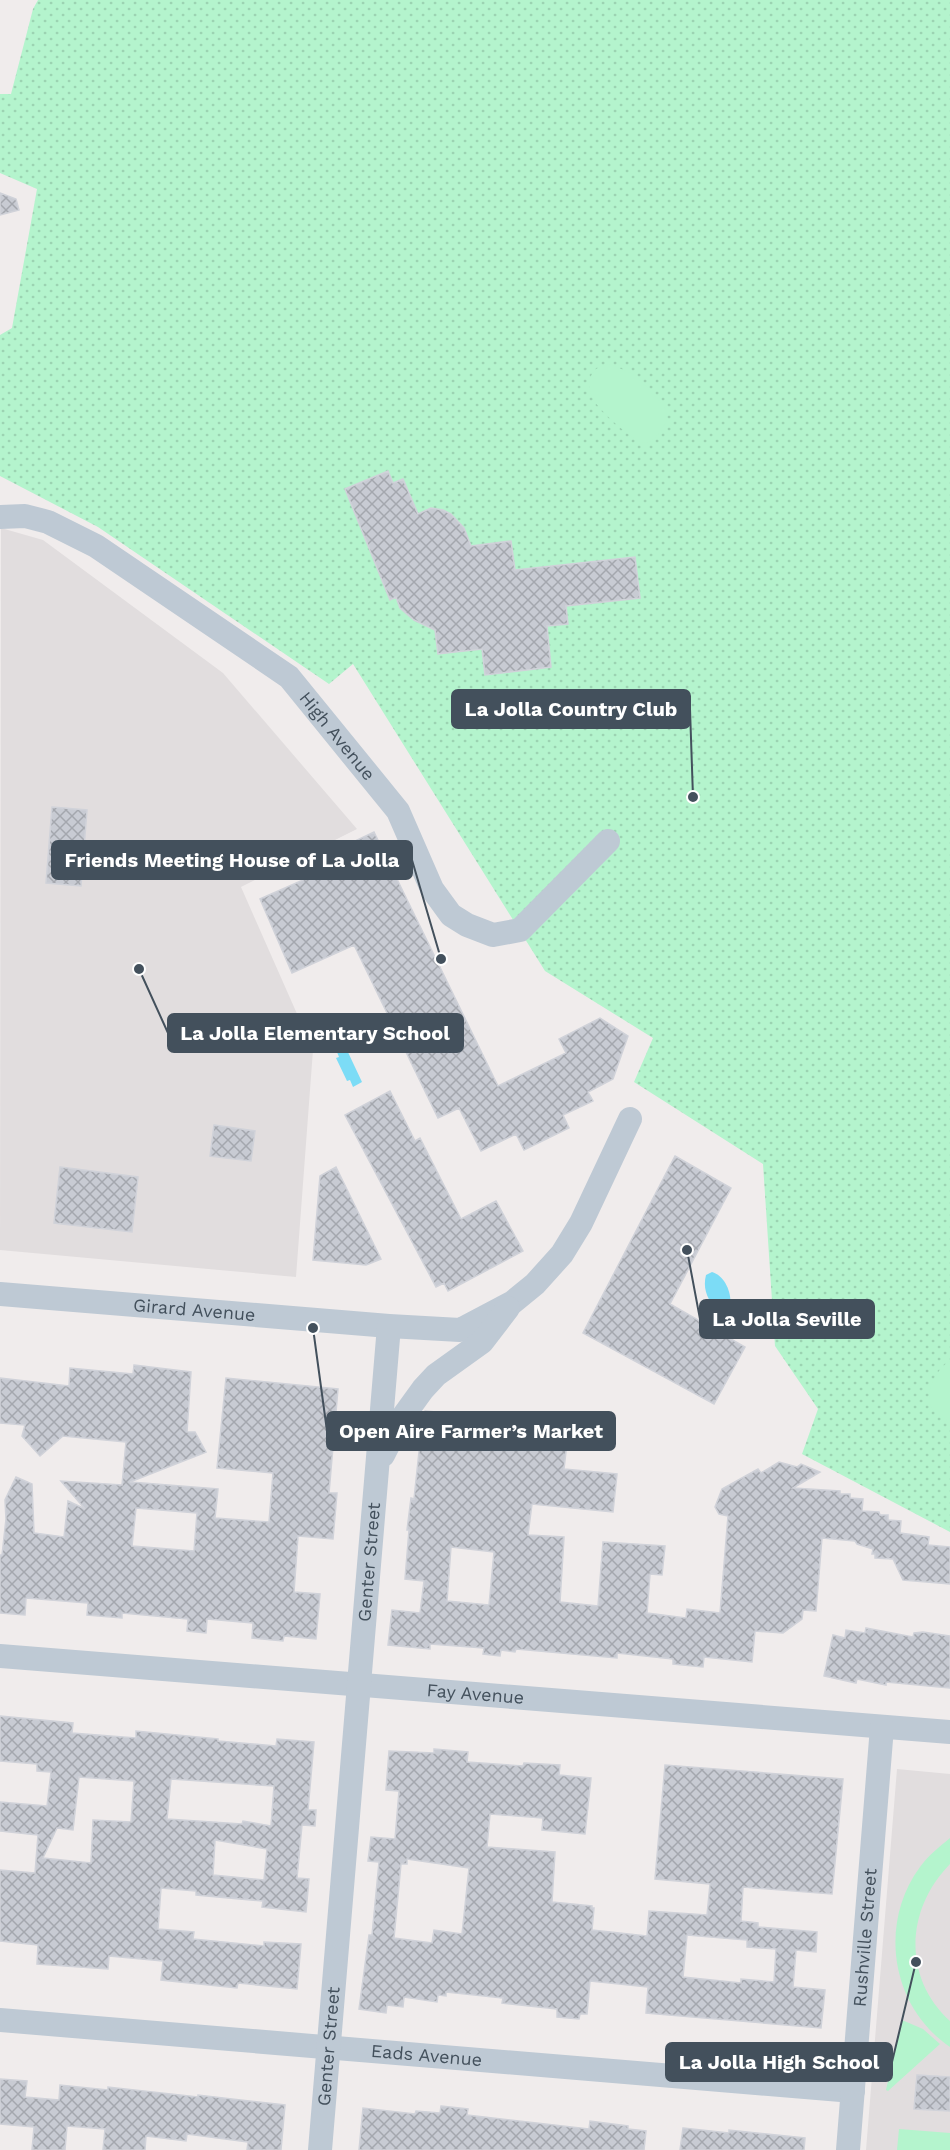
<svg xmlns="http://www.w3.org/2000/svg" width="950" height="2150" font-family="'Work Sans',sans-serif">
<defs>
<pattern id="grass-dots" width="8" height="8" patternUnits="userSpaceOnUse" patternTransform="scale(1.5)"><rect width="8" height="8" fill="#b4f4cd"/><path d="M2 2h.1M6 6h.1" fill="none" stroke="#9cd3b2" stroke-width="1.8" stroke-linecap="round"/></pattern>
<pattern id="building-cross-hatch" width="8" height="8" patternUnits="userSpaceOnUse" patternTransform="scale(1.5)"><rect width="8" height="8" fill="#c8cbd3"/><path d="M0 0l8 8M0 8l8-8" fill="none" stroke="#a4a7ae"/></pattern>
</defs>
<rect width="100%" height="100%" fill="#f0ecec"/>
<path fill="#e1ddde" d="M 1,528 L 43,540 L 223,673 L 357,829 L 241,887 L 313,1050 L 296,1277 L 0,1250 Z
M 897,1769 L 950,1774 L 950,2150 L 866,2150 Z"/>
<path fill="url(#grass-dots)" d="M 38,0 L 950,0 L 950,1532 L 802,1454 L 818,1409 L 775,1346 L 763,1164 L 634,1082 L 653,1038 L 545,971 L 353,664 L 329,684 L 98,527 L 0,476 L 0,335 L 12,328 L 37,189 L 0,173 L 0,94 L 11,94 L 33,9 Z"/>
<path fill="#b4f4cd" d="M 610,364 L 635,375 L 664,406 C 669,416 667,423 660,432 C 657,436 652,442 646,443 C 635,444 598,409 593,399 C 589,392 588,384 591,376 C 594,368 602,365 610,364 Z
M 950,1361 L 950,1422 C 943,1418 935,1414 931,1407 C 924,1392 937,1368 950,1361 Z
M 950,1838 L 950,1864 C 906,1909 902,1977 950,2021 L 950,2047 C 891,2007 878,1924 920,1867 C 928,1856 939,1847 950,1838 Z
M 902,2020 L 923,2029 L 940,2044 L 888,2091 L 886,2090 Z
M 899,2129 L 950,2133 L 950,2150 L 897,2150 Z"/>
<path fill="#7cdcf6" d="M 346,1048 L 362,1082 L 353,1087 L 350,1080 L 347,1081 L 336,1058 L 339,1057 L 337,1052 Z
M 712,1272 C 727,1276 735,1300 728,1313 L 725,1315 L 718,1312 C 709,1301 702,1291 706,1275 Z"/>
<path fill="url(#building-cross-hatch)" stroke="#d0d2d9" stroke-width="1.5" fill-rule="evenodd" d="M 0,193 L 16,199 L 19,210 L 0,215 Z
M 388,471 L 393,483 L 403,479 L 418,514 L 431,508 L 443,510 L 451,514 L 464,528 L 471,546 L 511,541 L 515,570 L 635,557 L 640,598 L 566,606 L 568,624 L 547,626 L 551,667 L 485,675 L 482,649 L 438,654 L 435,630 L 414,620 L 400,608 L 396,597 L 390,600 L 345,489 Z
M 52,807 L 87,810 L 81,886 L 46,883 Z
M 374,832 L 498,1086 L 566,1053 L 559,1039 L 600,1018 L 628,1036 L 613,1079 L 588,1092 L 593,1101 L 563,1115 L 569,1128 L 524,1150 L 516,1134 L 481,1151 L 459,1108 L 438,1118 L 354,945 L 292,973 L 260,899 L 319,873 L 313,861 Z
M 390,1091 L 415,1141 L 420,1138 L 461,1219 L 496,1201 L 523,1251 L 448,1291 L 444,1283 L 436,1287 L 345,1115 Z
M 214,1125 L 255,1131 L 251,1161 L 210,1156 Z
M 675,1156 L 731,1188 L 670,1304 L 745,1347 L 714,1404 L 583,1333 Z
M 60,1167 L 138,1177 L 132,1232 L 54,1223 Z
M 336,1167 L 381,1259 L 366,1265 L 313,1260 L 320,1176 Z
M 134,1365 L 191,1372 L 187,1432 L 195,1432 L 206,1452 L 130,1482 L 218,1489 L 215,1518 L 269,1522 L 273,1473 L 217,1468 L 226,1378 L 338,1389 L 329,1493 L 337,1493 L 333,1539 L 298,1536 L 294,1592 L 320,1594 L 316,1639 L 284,1636 L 283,1641 L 252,1638 L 253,1623 L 207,1619 L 206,1633 L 187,1631 L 188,1619 L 122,1613 L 122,1618 L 87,1615 L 88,1603 L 26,1598 L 25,1615 L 0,1613 L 0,1555 L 2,1555 L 6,1519 L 5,1500 L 16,1477 L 32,1484 L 34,1533 L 64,1537 L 68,1501 L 85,1509 L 61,1481 L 122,1485 L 126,1442 L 63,1436 L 40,1456 L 22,1436 L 25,1425 L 0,1423 L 0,1378 L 69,1386 L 70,1368 L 133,1374 ZM 136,1508 L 197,1513 L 194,1551 L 132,1546 Z
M 425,1411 L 470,1415 L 468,1434 L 567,1443 L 564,1469 L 617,1474 L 613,1512 L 532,1504 L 528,1535 L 564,1537 L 560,1602 L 598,1606 L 603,1542 L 665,1546 L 662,1575 L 650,1574 L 647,1613 L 686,1618 L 687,1609 L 720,1613 L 728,1516 L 719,1514 L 715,1507 L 722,1489 L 758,1469 L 761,1473 L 779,1462 L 797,1467 L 801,1464 L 820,1472 L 793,1488 L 840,1491 L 840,1494 L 850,1494 L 850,1498 L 863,1499 L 862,1511 L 879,1512 L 880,1515 L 888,1515 L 888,1520 L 901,1521 L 900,1533 L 929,1537 L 928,1545 L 950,1547 L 950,1584 L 903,1580 L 893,1559 L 875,1558 L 875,1554 L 872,1554 L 873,1549 L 857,1544 L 855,1541 L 822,1538 L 816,1611 L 803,1610 L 802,1619 L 783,1633 L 755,1631 L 752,1662 L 704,1657 L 703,1667 L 673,1664 L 673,1659 L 617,1653 L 617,1658 L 516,1649 L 515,1652 L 501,1650 L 500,1656 L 483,1654 L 484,1648 L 430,1644 L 430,1649 L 388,1645 L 392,1610 L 420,1613 L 424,1581 L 405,1579 L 409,1530 L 407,1530 L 411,1498 L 414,1499 L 423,1414 ZM 451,1547 L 494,1552 L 489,1605 L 447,1601 Z
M 866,1628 L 913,1637 L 914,1633 L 923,1632 L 950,1636 L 950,1688 L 886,1682 L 886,1685 L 857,1679 L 856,1683 L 824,1676 L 833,1635 L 845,1638 L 846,1630 L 865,1633 Z
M 0,1716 L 73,1723 L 72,1733 L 136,1738 L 136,1731 L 218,1739 L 218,1741 L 276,1746 L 277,1739 L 314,1742 L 308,1810 L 316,1810 L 315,1826 L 302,1825 L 297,1878 L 309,1879 L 306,1912 L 262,1907 L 263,1901 L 196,1895 L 196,1891 L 161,1888 L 158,1929 L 194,1932 L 193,1939 L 264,1946 L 264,1942 L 301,1944 L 297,1989 L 238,1983 L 237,1988 L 161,1980 L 163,1961 L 109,1956 L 108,1969 L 37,1964 L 38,1945 L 0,1941 L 0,1870 L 35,1873 L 38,1835 L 0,1831 L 0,1802 L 47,1806 L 51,1772 L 37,1771 L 37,1764 L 0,1761 ZM 79,1777 L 134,1781 L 131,1822 L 93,1820 L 91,1863 L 43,1858 L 57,1828 L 73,1830 ZM 171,1779 L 274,1786 L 271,1826 L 243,1821 L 242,1824 L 167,1819 ZM 215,1840 L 267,1849 L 264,1880 L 213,1875 Z
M 434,1749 L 468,1752 L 467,1762 L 523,1766 L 524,1763 L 560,1765 L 559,1775 L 591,1778 L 585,1834 L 542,1830 L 543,1818 L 490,1814 L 487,1847 L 555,1852 L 552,1902 L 592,1906 L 592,1908 L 594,1908 L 592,1930 L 647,1936 L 649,1911 L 707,1915 L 710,1884 L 655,1879 L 665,1765 L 843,1779 L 832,1894 L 743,1887 L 741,1921 L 758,1923 L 758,1927 L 817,1932 L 816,1952 L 796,1950 L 793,1987 L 825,1990 L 821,2028 L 646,2013 L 648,1987 L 590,1981 L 587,2014 L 580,2014 L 579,2019 L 557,2017 L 557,2009 L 502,2003 L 503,1998 L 446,1992 L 446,1996 L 438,1995 L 437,2002 L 404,1997 L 403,2007 L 387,2005 L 386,2013 L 359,2009 L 369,1935 L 372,1935 L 379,1862 L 368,1861 L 371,1837 L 395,1839 L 399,1791 L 386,1790 L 389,1751 L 434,1753 ZM 407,1859 L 469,1868 L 462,1934 L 434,1930 L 432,1943 L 394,1938 L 401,1864 L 407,1864 ZM 687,1935 L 747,1940 L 747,1947 L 776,1949 L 774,1982 L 741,1979 L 741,1983 L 683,1977 Z
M 917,2075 L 950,2077 L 950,2111 L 914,2109 Z
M 0,2079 L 27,2081 L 25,2097 L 59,2100 L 60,2085 L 108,2090 L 108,2087 L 198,2097 L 198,2095 L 285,2105 L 281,2150 L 247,2150 L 248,2142 L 187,2134 L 186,2141 L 146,2136 L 145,2150 L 103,2150 L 105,2129 L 67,2126 L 65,2150 L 32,2150 L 34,2127 L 0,2124 Z
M 441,2106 L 468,2109 L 467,2115 L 589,2129 L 590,2121 L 628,2126 L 628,2129 L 646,2131 L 644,2150 L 359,2150 L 363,2108 L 415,2114 L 416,2111 L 440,2113 Z
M 683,2128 L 729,2133 L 729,2130 L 805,2138 L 804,2150 L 680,2150 Z"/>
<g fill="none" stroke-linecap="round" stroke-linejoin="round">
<g stroke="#bec9d4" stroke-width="24">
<path id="s1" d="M 0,517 L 25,516 L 48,522 L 96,546 L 289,677 L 398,811 L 432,889 L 451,915 L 467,925 L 493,935 L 520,930 L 608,841"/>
<path id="s2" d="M 0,1294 L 389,1326 L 460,1330 L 513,1302 L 535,1284 L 562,1254 L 581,1223 L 630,1119"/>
<path d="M 383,1455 L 402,1418 L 423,1389 L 436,1375 L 482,1342 L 508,1308"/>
<path id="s3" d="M 0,1656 L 950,1732"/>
<path id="s4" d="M 0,2020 L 853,2091"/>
<path id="s5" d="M 320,2150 L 389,1326"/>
<path id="s6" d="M 848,2150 L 882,1727"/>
</g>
</g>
<g text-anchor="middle" stroke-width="6" stroke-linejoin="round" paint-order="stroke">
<g font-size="18" fill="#43505c" stroke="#fff">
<text dy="6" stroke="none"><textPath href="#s1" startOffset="412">High Avenue</textPath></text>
<text dy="6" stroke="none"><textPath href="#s2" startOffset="195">Girard Avenue</textPath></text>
<text dy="6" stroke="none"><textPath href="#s5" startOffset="590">Genter Street</textPath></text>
<text dy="6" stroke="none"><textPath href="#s3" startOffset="477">Fay Avenue</textPath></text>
<text dy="6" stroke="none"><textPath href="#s6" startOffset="213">Rushville Street</textPath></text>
<text dy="6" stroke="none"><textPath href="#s5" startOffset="104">Genter Street</textPath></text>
<text dy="6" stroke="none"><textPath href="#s4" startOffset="428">Eads Avenue</textPath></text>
</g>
</g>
<path fill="none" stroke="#43505c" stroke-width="2" d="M693 797L690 709M441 959L412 860M139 969L168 1033M687 1250L700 1319M313 1328L327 1431M916 1962L892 2062"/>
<g fill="#43505c" stroke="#fff" stroke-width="2">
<circle cx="693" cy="797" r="6"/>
<circle cx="441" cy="959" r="6"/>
<circle cx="139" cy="969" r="6"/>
<circle cx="687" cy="1250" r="6"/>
<circle cx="313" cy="1328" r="6"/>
<circle cx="916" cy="1962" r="6"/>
</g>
<g fill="#43505c" stroke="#43505c" stroke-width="2">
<rect x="452" y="690" width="238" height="38" rx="6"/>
<rect x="52" y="841" width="360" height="38" rx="6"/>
<rect x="168" y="1014" width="295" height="38" rx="6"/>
<rect x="700" y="1300" width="174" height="38" rx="6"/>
<rect x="327" y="1412" width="288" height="38" rx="6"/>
<rect x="666" y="2043" width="226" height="38" rx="6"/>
</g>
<g font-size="20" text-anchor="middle" font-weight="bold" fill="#fff">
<text x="571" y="716">La Jolla Country Club</text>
<text x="232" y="867">Friends Meeting House of La Jolla</text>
<text x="315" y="1040">La Jolla Elementary School</text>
<text x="787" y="1326">La Jolla Seville</text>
<text x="471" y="1438">Open Aire Farmer’s Market</text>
<text x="779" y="2069">La Jolla High School</text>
</g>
</svg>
